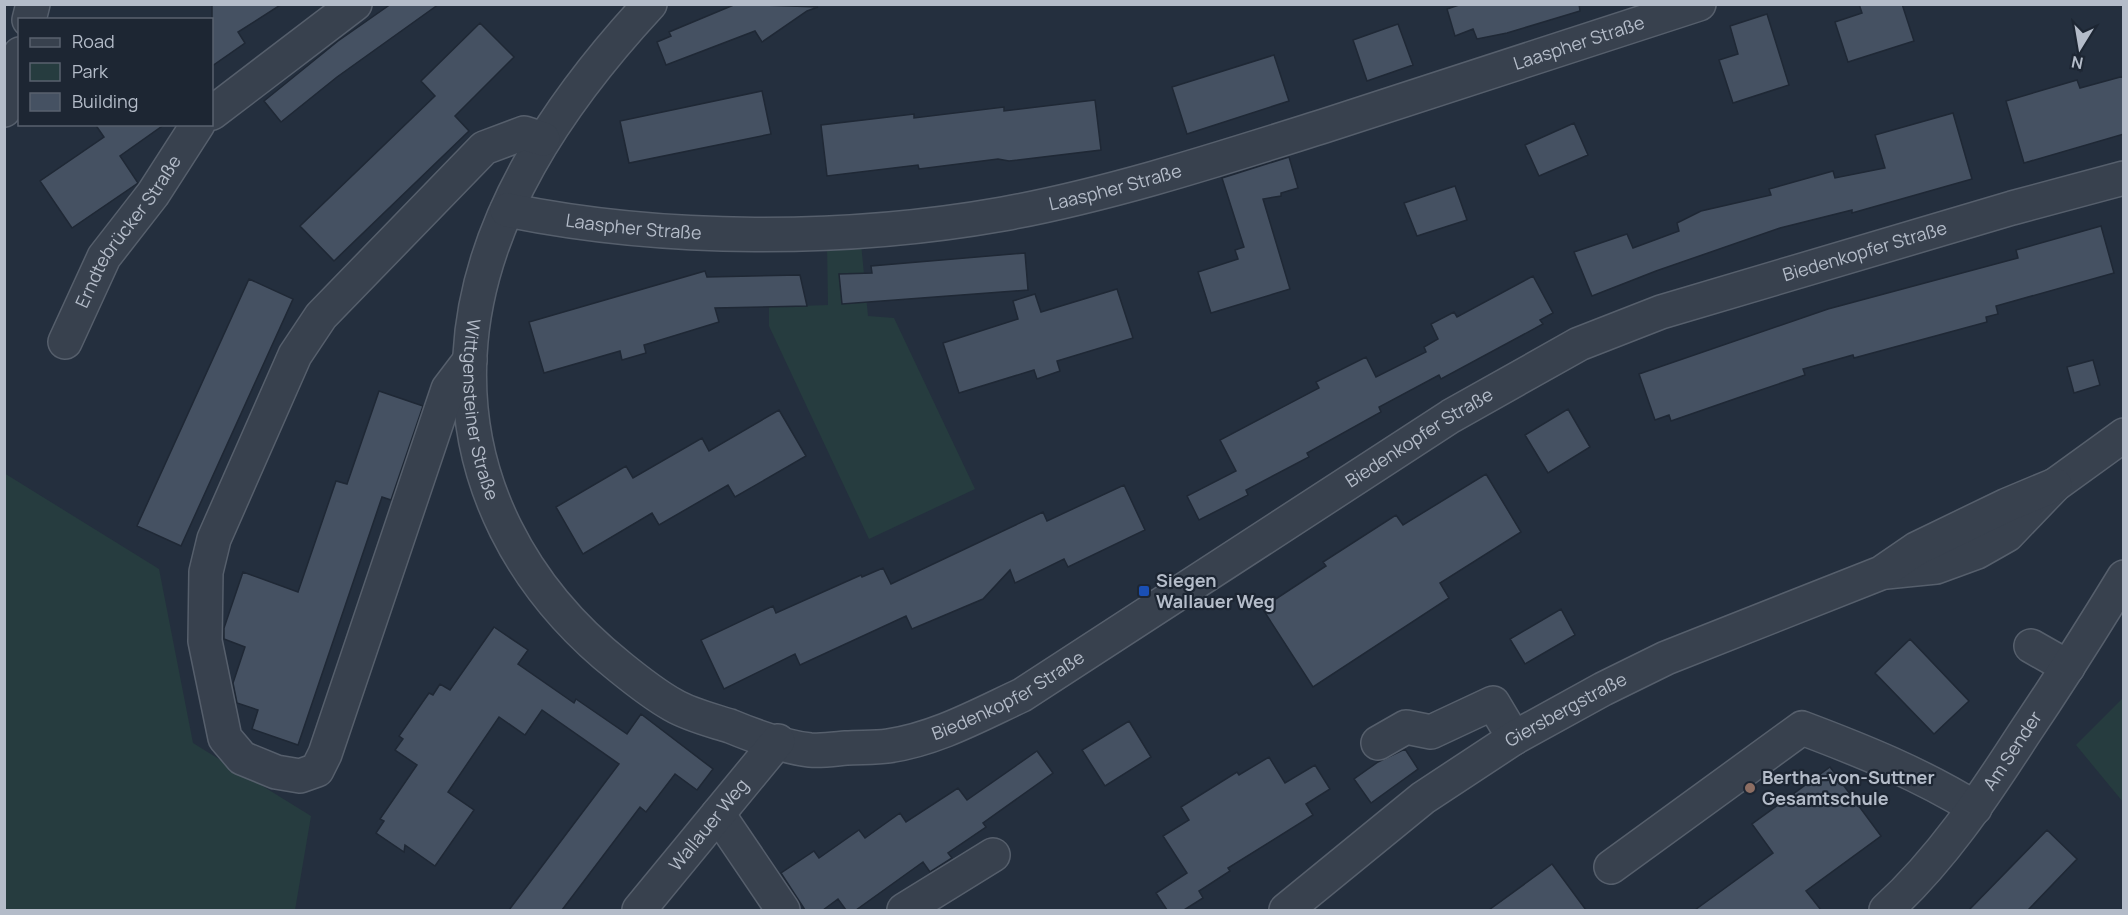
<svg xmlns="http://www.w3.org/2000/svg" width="2128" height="915" font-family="Manrope,sans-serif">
<rect width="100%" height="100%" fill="#242f3e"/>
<path fill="#263c3f" d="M 861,243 L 868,316 L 894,318 L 975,489 L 869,539 L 769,326 L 769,307 L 828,305 L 827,245 Z
M 4,473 L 159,569 L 193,743 L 311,816 L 295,910 L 5,910 Z
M 2123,698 L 2123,802 L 2076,745 Z"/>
<path fill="#455162" stroke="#1f2835" stroke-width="1.5" d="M 212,4 L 282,4 L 238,32 L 245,43 L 212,66 Z
M 391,4 L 439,4 L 337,77 L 281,122 L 264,101 L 338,41 Z
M 736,4 L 818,7 L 807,11 L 762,42 L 755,31 L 666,65 L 657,42 L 671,36 L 669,32 Z
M 1462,4 L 1579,4 L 1580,11 L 1507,33 L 1477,39 L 1473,29 L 1455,36 L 1447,9 Z
M 1859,4 L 1902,4 L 1914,41 L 1848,62 L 1835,22 L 1862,13 Z
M 1767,14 L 1789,85 L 1733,103 L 1719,60 L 1738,54 L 1730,26 Z
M 480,23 L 514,57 L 455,116 L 469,131 L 334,261 L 300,226 L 435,96 L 421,81 Z
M 1398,24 L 1413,65 L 1367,81 L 1353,40 Z
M 1274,55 L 1289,101 L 1187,134 L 1172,87 Z
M 2124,76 L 2124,134 L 2024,163 L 2006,101 L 2077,80 L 2080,88 Z
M 762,91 L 771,134 L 629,163 L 620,121 Z
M 1095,100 L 1101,150 L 1009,161 L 998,159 L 919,169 L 918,165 L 827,176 L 821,125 L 914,114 L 914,118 L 1004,107 L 1004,111 Z
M 1953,113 L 1972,179 L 1852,213 L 1852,210 L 1780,228 L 1656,271 L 1592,296 L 1574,252 L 1627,234 L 1633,248 L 1679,231 L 1677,223 L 1701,211 L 1771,195 L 1769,189 L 1833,171 L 1835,178 L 1885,168 L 1875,135 Z
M 1574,123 L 1588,155 L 1539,176 L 1525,145 Z
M 95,124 L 165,124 L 120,156 L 138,183 L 72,228 L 40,181 L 104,137 Z
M 1289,157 L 1298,188 L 1281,193 L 1281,196 L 1263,199 L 1290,289 L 1211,313 L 1198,272 L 1238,259 L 1235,250 L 1244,247 L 1222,178 Z
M 1455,186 L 1467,220 L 1417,236 L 1404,203 Z
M 2101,226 L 2114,273 L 1996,306 L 1998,314 L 1986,317 L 1987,322 L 1854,358 L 1853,355 L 1803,369 L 1805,375 L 1746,395 L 1671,421 L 1669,415 L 1655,420 L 1639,374 L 1828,309 L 2018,258 L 2016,250 Z
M 1025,253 L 1028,290 L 842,304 L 839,274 L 872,273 L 871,266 Z
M 705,271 L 707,277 L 800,275 L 807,306 L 715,308 L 719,322 L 644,345 L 646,353 L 622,360 L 620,351 L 544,373 L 529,322 Z
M 1533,276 L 1553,313 L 1540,320 L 1543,324 L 1441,379 L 1439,375 L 1379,407 L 1381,412 L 1307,453 L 1309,457 L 1246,490 L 1248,495 L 1199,520 L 1187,496 L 1236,471 L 1220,440 L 1319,388 L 1316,382 L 1366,357 L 1376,377 L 1426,352 L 1424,347 L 1438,339 L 1431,324 L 1454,312 L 1457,317 Z
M 249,279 L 293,299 L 181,546 L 137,526 Z
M 1117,289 L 1133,338 L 1057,361 L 1060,371 L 1037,379 L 1034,370 L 959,393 L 943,343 L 1018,319 L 1013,301 L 1035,294 L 1041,312 Z
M 2093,360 L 2100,385 L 2074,393 L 2067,367 Z
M 379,391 L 423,406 L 391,500 L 382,497 L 298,745 L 252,729 L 258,710 L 237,703 L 233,683 L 245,647 L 224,639 L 224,628 L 243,572 L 298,592 L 336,481 L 347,484 Z
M 1568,409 L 1590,447 L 1548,473 L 1525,435 Z
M 779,410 L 806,456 L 735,497 L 728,485 L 659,525 L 652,513 L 583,554 L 556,507 L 626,466 L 633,478 L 702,438 L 709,451 Z
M 1486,474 L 1521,532 L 1440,583 L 1449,598 L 1313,687 L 1262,608 L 1326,566 L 1323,562 L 1396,515 L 1403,525 Z
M 1124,485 L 1145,530 L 1068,567 L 1064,559 L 1015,583 L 1010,570 L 983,599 L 912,629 L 906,616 L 800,665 L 795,654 L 724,689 L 701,640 L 773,606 L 776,613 L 861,575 L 862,577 L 883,568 L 891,584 L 1043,512 L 1047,521 Z
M 1561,609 L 1575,635 L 1525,664 L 1510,639 Z
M 494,627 L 528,650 L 518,664 L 574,703 L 576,699 L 627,734 L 641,714 L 713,769 L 697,790 L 675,774 L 646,812 L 640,807 L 562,910 L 509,910 L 619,764 L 542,710 L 525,735 L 499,717 L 448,792 L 474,810 L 435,866 L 405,845 L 404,852 L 376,833 L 384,821 L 380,819 L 417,765 L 395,750 L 403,739 L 399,736 L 429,693 L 433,695 L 440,684 L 450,690 Z
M 1910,639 L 1969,701 L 1934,734 L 1875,673 Z
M 1129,721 L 1151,757 L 1105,786 L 1082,750 Z
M 1405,749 L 1418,769 L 1371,803 L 1354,779 L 1378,762 Z
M 1037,751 L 1053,773 L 983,823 L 986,827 L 948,853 L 952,858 L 930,872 L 923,862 L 856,910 L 846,910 L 838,899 L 823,910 L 805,910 L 781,873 L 814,851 L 819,858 L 859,830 L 865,838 L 900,813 L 906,822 L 958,788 L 967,800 Z
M 1269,757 L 1285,783 L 1315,765 L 1330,789 L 1306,804 L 1313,815 L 1228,868 L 1230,871 L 1199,891 L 1203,898 L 1184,910 L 1167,910 L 1156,893 L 1187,873 L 1163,836 L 1189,820 L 1181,807 L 1237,772 L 1239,775 Z
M 1830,767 L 1881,836 L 1806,891 L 1821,910 L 1695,910 L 1773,853 L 1752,824 Z
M 2047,830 L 2077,859 L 2028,910 L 1969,910 Z
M 1552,864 L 1586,910 L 1489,910 Z"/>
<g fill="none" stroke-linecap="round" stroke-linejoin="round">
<defs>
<g id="minor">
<path id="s1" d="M 650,4 C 561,100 477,220 470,355 C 463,481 523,590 620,667 C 636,680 655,695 673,705 C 690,715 711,720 730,726 C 754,736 784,747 810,750 C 822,751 835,749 846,748 C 860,747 875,748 888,746 C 936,739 979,715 1022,695 L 1451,416 L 1579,344 L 1661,312 L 2012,208 L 2124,178"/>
<path d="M 29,20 L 33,4"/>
<path d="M 4,110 L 20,54"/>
<path d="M 212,113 L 355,4"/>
<path id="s2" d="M 507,210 C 664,242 845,242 1003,214 C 1112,194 1219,159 1324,126 C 1449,86 1574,45 1699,4"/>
<path id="s3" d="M 65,342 L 104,257 L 153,194 L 198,124"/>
<path d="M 470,360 L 448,389 L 325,754 L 317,770 L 300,776 L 276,772 L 242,758 L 225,738 L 205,641 L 206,572 L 214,539 L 295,355 L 321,316 L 484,148 L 524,133 L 543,139"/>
<path d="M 1886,572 L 1936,567 L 1977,552 L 2007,535 L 2055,485 L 2124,435"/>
<path d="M 2031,646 L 2068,667"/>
<path d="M 1378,743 L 1406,727 L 1431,732 L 1493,703 L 1514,738"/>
<path d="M 718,814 L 783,910"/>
<path d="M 1611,867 L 1802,728 C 1863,751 1920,774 1975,808"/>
<path id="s4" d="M 639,910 L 778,741"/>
<path d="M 904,910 L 993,855"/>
<path id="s5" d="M 1286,910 L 1423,798 L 1514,738 L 1603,689 L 1666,658 L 1881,573 L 1916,549 L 2007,505 L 2055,485"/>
<path id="s6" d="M 1886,910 C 1941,860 1983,797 2023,735 C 2058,683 2091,631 2124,577"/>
</g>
</defs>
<use href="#minor" stroke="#565f6c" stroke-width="36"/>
<use href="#minor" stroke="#38414e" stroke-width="33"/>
</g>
<rect fill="#1a4fb4" stroke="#1d2633" stroke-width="2" x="1138" y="585" width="12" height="12" rx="3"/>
<circle fill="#8d6e63" stroke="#1d2633" stroke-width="2" cx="1750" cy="788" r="6"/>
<g text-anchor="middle" stroke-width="4.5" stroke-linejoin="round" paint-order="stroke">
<g font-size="18" fill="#b4bcc9" stroke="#1d2633">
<text dy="6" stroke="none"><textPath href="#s2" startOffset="1100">Laaspher Straße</textPath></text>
<text dy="6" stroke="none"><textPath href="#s2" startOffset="614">Laaspher Straße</textPath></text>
<text dy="6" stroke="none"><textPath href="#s2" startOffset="128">Laaspher Straße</textPath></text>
<text dy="6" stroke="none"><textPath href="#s3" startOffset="128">Erndtebrücker Straße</textPath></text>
<text dy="6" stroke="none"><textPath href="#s1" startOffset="2154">Biedenkopfer Straße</textPath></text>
<text dy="6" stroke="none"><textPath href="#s1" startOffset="458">Wittgensteiner Straße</textPath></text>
<text dy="6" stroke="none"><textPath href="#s1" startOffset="1668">Biedenkopfer Straße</textPath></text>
<text dy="6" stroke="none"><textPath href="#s1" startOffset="1182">Biedenkopfer Straße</textPath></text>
<text dy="6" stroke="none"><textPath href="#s5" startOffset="345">Giersbergstraße</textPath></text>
<text dy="6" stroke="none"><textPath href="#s6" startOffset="204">Am Sender</textPath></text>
<text dy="6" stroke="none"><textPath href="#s4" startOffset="110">Wallauer Weg</textPath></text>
</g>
<g font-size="18" font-weight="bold" fill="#b4bcc9" stroke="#1d2633" text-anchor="start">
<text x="1156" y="587">Siegen<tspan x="1156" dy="21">Wallauer Weg</tspan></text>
<text x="1762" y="784">Bertha-von-Suttner<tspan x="1762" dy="21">Gesamtschule</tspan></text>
</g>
</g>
<rect width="2128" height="915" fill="none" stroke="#b4bcc9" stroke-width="12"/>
<rect x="18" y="18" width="195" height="108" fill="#1d2633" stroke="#59626f" stroke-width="1.5"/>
<rect x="30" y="38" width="30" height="9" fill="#38414e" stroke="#59626f" stroke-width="1.5"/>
<text x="72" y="48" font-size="18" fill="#b4bcc9">Road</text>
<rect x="30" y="63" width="30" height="18" fill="#263c3f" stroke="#59626f" stroke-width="1.5"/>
<text x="72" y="78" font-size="18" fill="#b4bcc9">Park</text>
<rect x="30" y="93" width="30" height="18" fill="#455162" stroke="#59626f" stroke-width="1.5"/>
<text x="72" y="108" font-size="18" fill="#b4bcc9">Building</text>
<g transform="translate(2080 48) rotate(191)" stroke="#1d2633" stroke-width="4.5" paint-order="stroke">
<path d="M0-4.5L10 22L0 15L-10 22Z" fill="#b4bcc9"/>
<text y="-9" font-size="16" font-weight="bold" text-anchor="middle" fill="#b4bcc9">N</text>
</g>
</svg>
